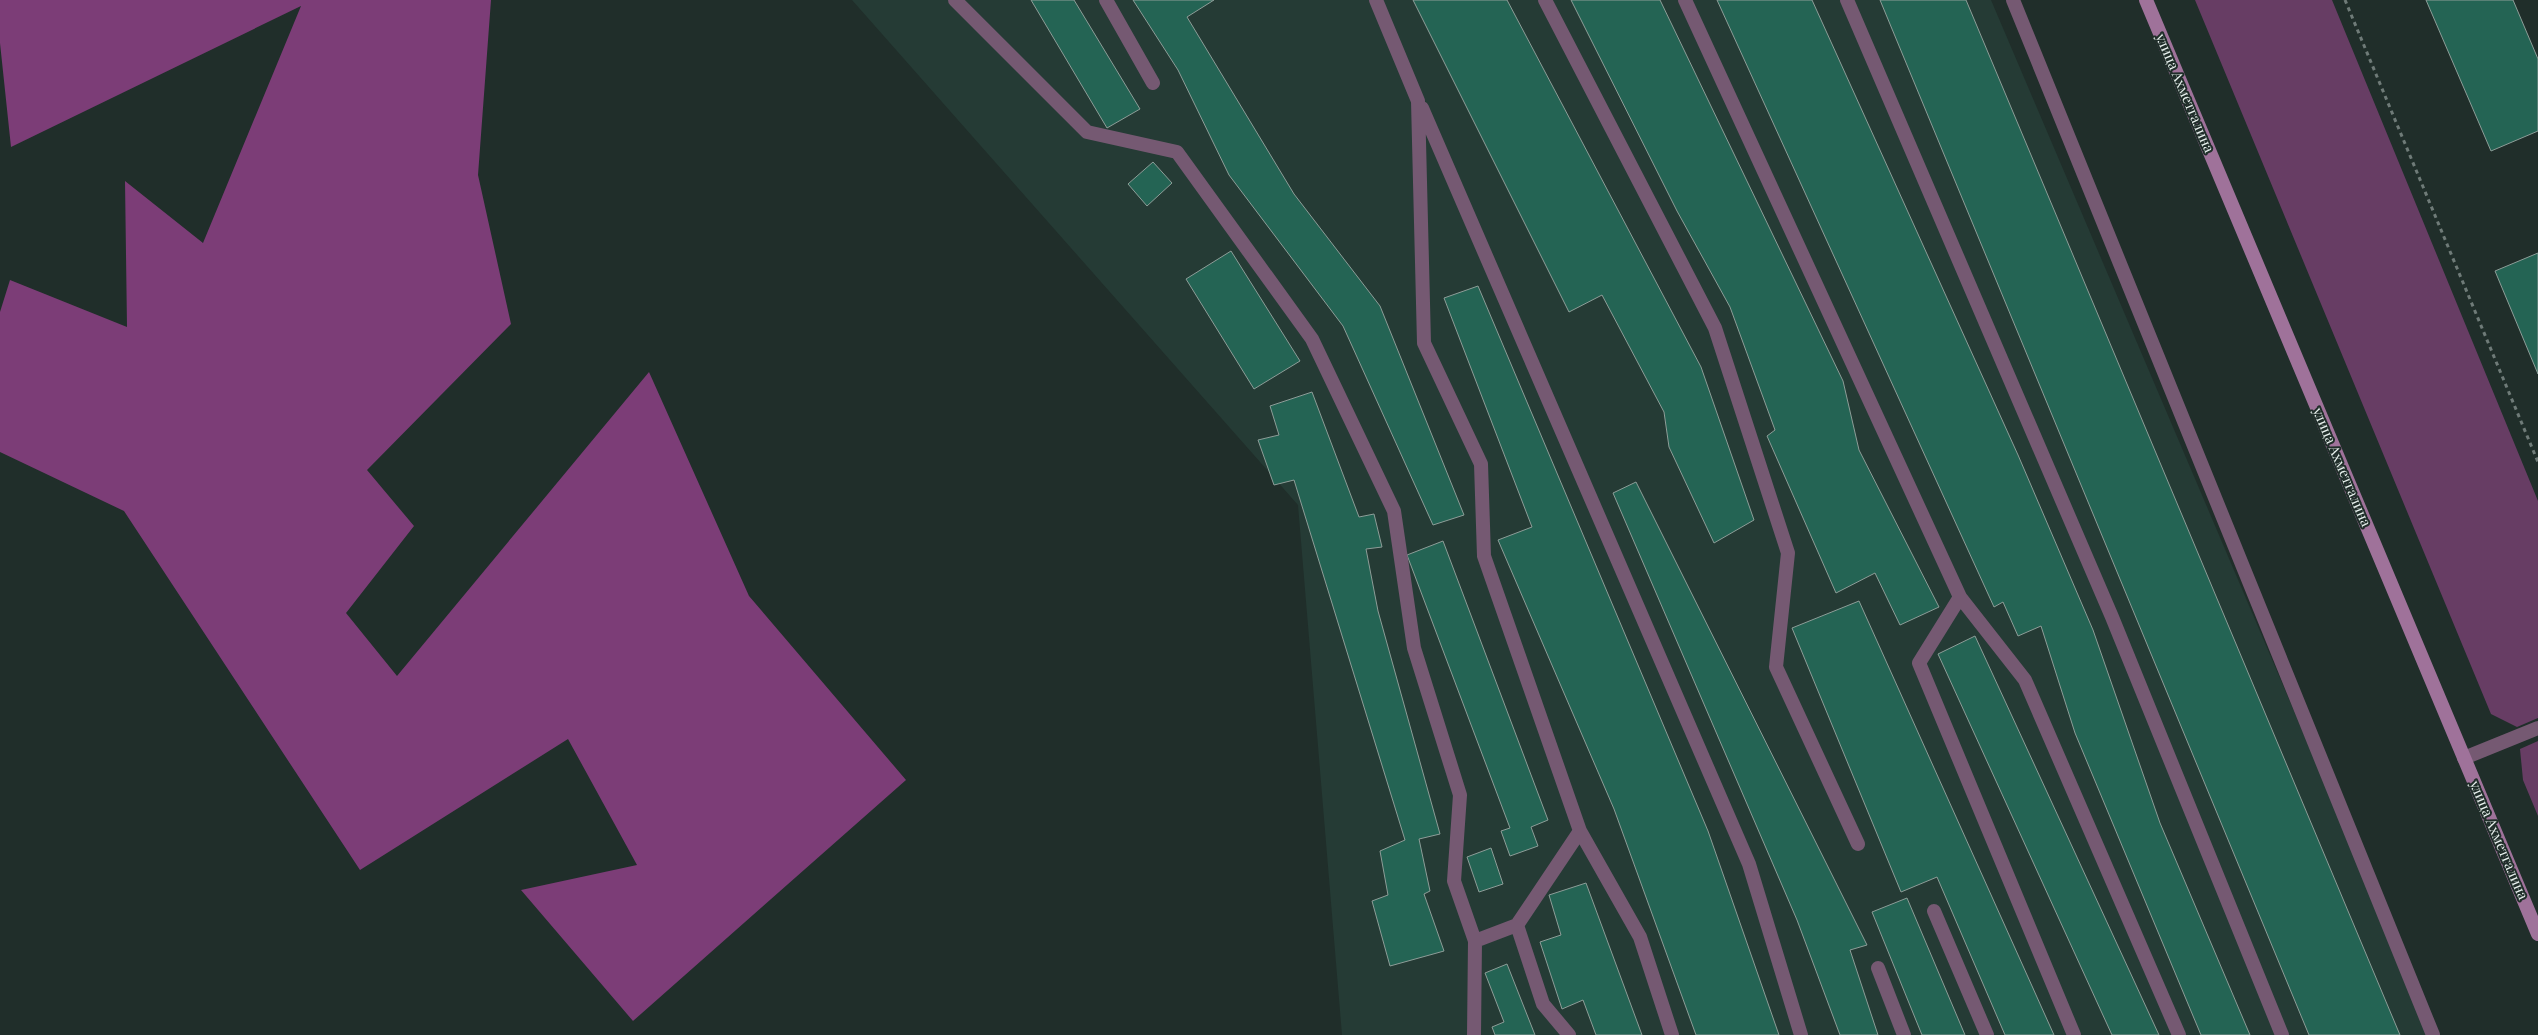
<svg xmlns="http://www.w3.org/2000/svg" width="2538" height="1035" font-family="'Playfair Display',serif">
<rect width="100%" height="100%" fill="#202e2a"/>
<path fill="#253b35" d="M 852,0 L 1991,0 L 2432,1035 L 1342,1035 L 1298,505 Z"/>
<path fill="#673d64" d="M 2195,0 L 2332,0 L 2538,501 L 2538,718 L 2517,727 L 2491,714 Z
M 2538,741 L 2538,816 L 2523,780 L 2520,749 Z"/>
<path fill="#7c3d77" d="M 0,0 L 491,0 L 478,175 L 511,324 L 367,470 L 414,526 L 346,613 L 397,676 L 649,372 L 749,596 L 906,780 L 633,1021 L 521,890 L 637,865 L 568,739 L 360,870 L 124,511 L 0,452 L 0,312 L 10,280 L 127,327 L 125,181 L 203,243 L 301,6 L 11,147 L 0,43 Z"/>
<path fill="#246454" stroke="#8d9d98" d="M 1031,0 L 1074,0 L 1140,109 L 1107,128 Z
M 1133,0 L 1214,0 L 1187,17 L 1294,194 L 1380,306 L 1464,515 L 1433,525 L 1343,326 L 1229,175 L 1178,70 Z
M 1413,0 L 1507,0 L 1701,367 L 1754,520 L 1714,543 L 1669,447 L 1664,412 L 1602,295 L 1569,312 Z
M 1571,0 L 1660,0 L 1843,381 L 1859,450 L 1939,607 L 1900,625 L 1875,573 L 1836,593 L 1767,436 L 1775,430 L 1730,307 L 1677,211 Z
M 1717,0 L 1812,0 L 2018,455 L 2093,630 L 2160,823 L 2250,1035 L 2201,1035 L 2075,733 L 2041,626 L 2018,636 L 2003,602 L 1994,607 Z
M 1880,0 L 1966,0 L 2400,1035 L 2309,1035 Z
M 2426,0 L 2513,0 L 2538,59 L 2538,131 L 2491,151 Z
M 1153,162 L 1172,183 L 1147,206 L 1128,184 Z
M 1231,251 L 1300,361 L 1254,389 L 1186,279 Z
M 2538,253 L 2538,374 L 2495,271 Z
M 1478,286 L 1708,831 L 1779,1035 L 1696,1035 L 1614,809 L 1498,540 L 1532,527 L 1444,298 Z
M 1312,392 L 1359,517 L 1374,514 L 1382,547 L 1366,549 L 1378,611 L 1440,834 L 1419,839 L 1430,891 L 1424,894 L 1444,951 L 1390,966 L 1372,901 L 1388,895 L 1380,851 L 1405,840 L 1294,480 L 1274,485 L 1258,440 L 1279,435 L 1270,406 Z
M 1636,482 L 1867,945 L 1850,950 L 1878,1035 L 1840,1035 L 1797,920 L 1613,493 Z
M 1443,541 L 1548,820 L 1531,827 L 1538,846 L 1510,856 L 1501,831 L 1510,828 L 1407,555 Z
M 1859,601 L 2054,1035 L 2005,1035 L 1937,877 L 1901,892 L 1792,628 Z
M 1975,636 L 2159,1035 L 2112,1035 L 1938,654 Z
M 1491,848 L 1503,884 L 1479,892 L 1467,857 Z
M 1586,883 L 1642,1035 L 1596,1035 L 1583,1000 L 1562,1009 L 1540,942 L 1561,935 L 1549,895 Z
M 1907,898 L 1965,1035 L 1922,1035 L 1872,912 Z
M 1507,964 L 1535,1035 L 1495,1035 L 1492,1027 L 1504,1022 L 1485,973 Z"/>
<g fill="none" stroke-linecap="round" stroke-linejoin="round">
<path stroke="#6f7b78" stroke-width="3" stroke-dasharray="4 4" stroke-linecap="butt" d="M 2345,0 L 2538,462"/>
<path stroke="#755972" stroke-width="14" d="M 955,0 L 1087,132 L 1177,152 L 1312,339 L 1394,511 L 1414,648 L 1460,795 L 1454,881 L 1475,941
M 1106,0 L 1153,83
M 1376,0 L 1418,101 L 1424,343 L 1481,464 L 1484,556 L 1580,831 L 1517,925 L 1475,941 L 1474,1035
M 1545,0 L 1715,328 L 1788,553 L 1776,667 L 1858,844
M 1685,0 L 1960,597 L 1919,663 L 2074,1035
M 1847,0 L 2112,617 L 2282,1035
M 2013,0 L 2433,1035
M 1422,108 L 1749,864 L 1801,1035
M 1960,597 L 2025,680 L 2179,1035
M 2464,758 L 2538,728
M 1580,831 L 1640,937 L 1672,1035
M 1934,911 L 1987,1035
M 1517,925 L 1543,1004 L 1569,1035
M 1878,968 L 1904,1035"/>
<path stroke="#9f729a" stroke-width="14" d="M 2146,0 L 2538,934"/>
</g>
<g text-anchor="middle" stroke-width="4" stroke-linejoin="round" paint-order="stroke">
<g font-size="14" fill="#e9f2ef" stroke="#202e2a">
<text transform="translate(2185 93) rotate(67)" y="5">улица Ахметгалина</text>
<text transform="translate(2342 467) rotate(67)" y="5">улица Ахметгалина</text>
<text transform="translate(2499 840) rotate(67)" y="5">улица Ахметгалина</text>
</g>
</g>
</svg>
